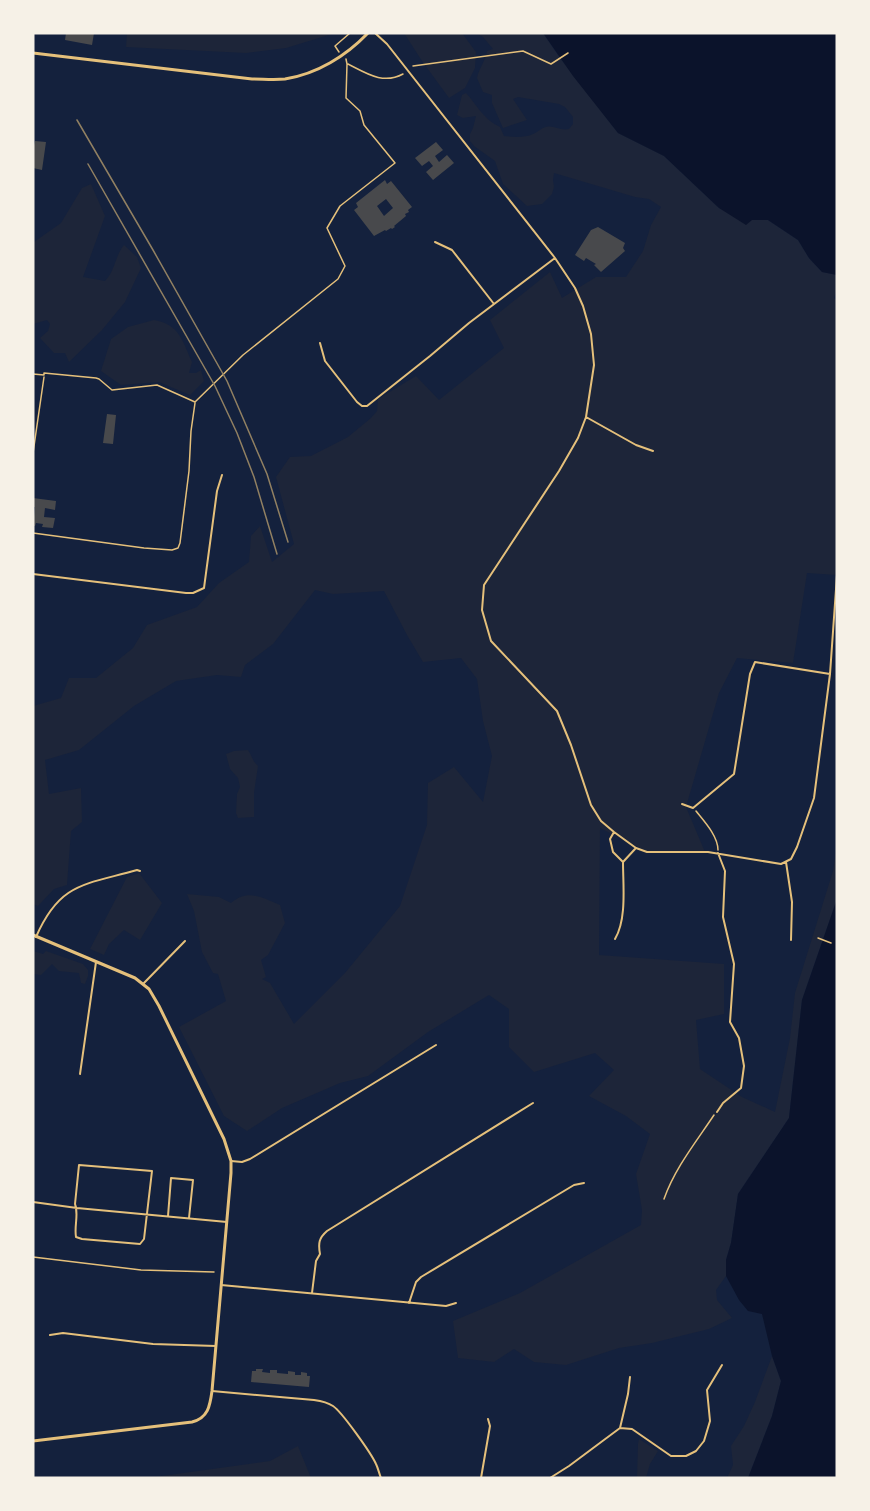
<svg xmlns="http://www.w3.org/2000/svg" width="870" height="1511" font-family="Cabin,sans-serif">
<rect width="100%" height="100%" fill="#14213d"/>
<path fill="#1d2539" d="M 127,33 L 333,33 L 332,34 L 286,48 L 246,53 L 126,47 Z
M 404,33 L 462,33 L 476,52 L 475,68 L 465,88 L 449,98 L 422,61 Z
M 476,33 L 543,33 L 560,58 L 618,133 L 664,156 L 719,208 L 752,220 L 768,220 L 798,240 L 809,258 L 822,272 L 837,275 L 837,289 L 834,298 L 837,300 L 837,575 L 807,573 L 793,663 L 737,658 L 719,693 L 686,807 L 705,852 L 646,851 L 600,828 L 599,955 L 724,964 L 724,1014 L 696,1020 L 700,1069 L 742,1097 L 775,1112 L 790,1038 L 795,993 L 833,871 L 837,845 L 837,899 L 802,1000 L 789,1118 L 738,1194 L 731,1243 L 726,1260 L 726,1276 L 716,1290 L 717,1300 L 732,1318 L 709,1329 L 652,1343 L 619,1348 L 566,1365 L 534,1362 L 514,1349 L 494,1362 L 458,1358 L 453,1321 L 520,1293 L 641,1225 L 642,1210 L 636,1174 L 650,1134 L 626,1116 L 589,1096 L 614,1070 L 595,1053 L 534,1072 L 509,1047 L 509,1009 L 489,995 L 428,1032 L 368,1076 L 340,1083 L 282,1108 L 247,1131 L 224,1116 L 179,1027 L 226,1001 L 218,974 L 213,973 L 202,952 L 194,911 L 187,894 L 219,897 L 231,903 C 248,888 262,898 280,905 L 285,923 L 268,955 L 261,960 L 266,977 L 262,979 L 270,983 L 294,1024 L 345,973 L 400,906 L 427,825 L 428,783 L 454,767 L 483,802 L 492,756 L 483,721 L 477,679 L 461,658 L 423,662 L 407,635 L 384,591 L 333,594 L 315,590 L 273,644 L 245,665 L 241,677 L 217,675 L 176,681 L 134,706 L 79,750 L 45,760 L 49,794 L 81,788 L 82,822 L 71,831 L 67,885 L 54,889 L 38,906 L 33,904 L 33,706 L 61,698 L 69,678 L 96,678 L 133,648 L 147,625 L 197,607 L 219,583 L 249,562 L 251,536 L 260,526 L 272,562 L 294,544 L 276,477 L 290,457 L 311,456 L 348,437 L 371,418 L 377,411 L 378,399 L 416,376 L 439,400 L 504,348 L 490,320 L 550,272 L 562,298 L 596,277 L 626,277 L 643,251 L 651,225 L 661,207 L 649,199 L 635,197 L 554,173 L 553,180 L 554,187 L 552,194 L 542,204 L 527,206 L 503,184 L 495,161 L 474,146 L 470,141 L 470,134 L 473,128 L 476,116 L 463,118 L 457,115 L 462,95 L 466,93 C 477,105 484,120 500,127 L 504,136 C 513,137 525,138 533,134 C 538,132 541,128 546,127 C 554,125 560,131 569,129 L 573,124 L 573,117 L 565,107 L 559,104 L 518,97 L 513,99 L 527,120 L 503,128 L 492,103 L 492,95 L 483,92 L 477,78 C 479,68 486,60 487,51 L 493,49 L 483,37 Z
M 91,184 L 105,216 L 83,277 L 105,281 C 115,271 115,256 124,245 L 137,257 L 141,268 L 125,302 L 102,330 L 69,362 L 65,353 L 54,353 L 40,338 L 48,331 L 50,324 L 47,320 L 33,324 L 33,247 L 34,242 L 61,223 L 82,188 Z
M 154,320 C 180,325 182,340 192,362 L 189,373 L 196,373 L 201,370 L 204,381 L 190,395 L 159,382 L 121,385 L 101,371 L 111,339 L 128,327 Z
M 248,750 C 252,756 253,762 258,766 L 254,793 L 254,817 L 238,818 L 236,813 L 237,794 L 240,787 L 238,778 L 230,769 L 226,754 L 234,751 Z
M 139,873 L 162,903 L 140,940 L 124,930 L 109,944 L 104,955 L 90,949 L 127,877 Z
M 33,951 L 43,954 L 46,951 L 83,964 L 88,970 L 88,976 L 85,984 L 81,983 L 79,973 L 59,971 L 52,964 L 41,975 L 33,974 Z
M 772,1356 L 781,1381 L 772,1416 L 748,1478 L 727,1478 L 733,1465 L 731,1446 L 744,1426 L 755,1402 Z
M 639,1439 L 658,1451 L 650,1464 L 646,1478 L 637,1478 L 638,1444 Z
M 298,1446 L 311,1478 L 147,1478 L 270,1461 Z"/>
<path fill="#0b132b" d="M 543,33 L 837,33 L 837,275 L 822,272 L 809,258 L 798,240 L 768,220 L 752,220 L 746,225 L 719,208 L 664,156 L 618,133 L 573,76 Z
M 837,899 L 837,1478 L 748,1478 L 772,1416 L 781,1381 L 772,1356 L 762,1314 L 748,1311 L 739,1300 L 726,1276 L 726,1260 L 731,1243 L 738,1194 L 789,1118 L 802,1000 Z"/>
<path fill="#48494c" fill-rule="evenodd" d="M 66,33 L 94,33 L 92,45 L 65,40 Z
M 35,141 L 46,142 L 42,170 L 33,168 L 33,150 Z
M 436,142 L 443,150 L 435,156 L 439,162 L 447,155 L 454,163 L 433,180 L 426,172 L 433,166 L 429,161 L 422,166 L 415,158 Z
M 385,180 L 387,184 L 391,181 L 412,207 L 408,210 L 409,212 L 405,214 L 406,216 L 394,226 L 395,227 L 392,229 L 391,228 L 386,231 L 385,230 L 374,236 L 354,210 L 358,207 L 356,203 ZM 386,199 L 393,208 L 384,216 L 377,206 Z
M 598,227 L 625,243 L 623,248 L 625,251 L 601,272 L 594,265 L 596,264 L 586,258 L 584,261 L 575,255 L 591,230 Z
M 107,414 L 116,415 L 113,444 L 103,443 Z
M 33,498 L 56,501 L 55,510 L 45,508 L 44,517 L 55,518 L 53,528 L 42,527 L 43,524 L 36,523 L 35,526 L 33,526 L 35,507 L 33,507 Z
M 256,1369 L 263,1369 L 262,1372 L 270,1373 L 270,1370 L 277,1370 L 277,1373 L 288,1374 L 288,1371 L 295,1372 L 295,1375 L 301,1375 L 301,1372 L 307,1373 L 307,1376 L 310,1376 L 309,1387 L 251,1382 L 252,1371 L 256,1371 Z"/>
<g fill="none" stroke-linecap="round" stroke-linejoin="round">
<path stroke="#e5c07b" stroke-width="1.5" d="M 339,52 L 335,46 L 350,33
M 348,64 C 366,73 383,85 403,74
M 413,66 L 523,51 L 551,64 L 568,53
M 33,374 L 44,375 L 44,373 L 96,378 L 99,379 L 112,390 L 157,385 L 195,402 L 243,355 L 338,279 L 345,266 L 327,228 L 340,206 L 395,163 L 364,125 L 360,111 L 346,98 L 347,64 L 346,59
M 33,453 L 44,377
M 33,533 L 144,548 L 172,550 L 178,548 L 180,543 L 189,471 L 191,431 L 195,403
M 696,811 C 704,821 718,836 718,850
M 818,938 L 831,943
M 664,1199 C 675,1168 696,1142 714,1115
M 33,1257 L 141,1270 L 214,1272"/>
<path stroke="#e5c07b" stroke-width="2" d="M 375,33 L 387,44 L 555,258 L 575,288 L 583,306 L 591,334 L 594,365 L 586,417 L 578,438 L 559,471 L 484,585 L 482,610 L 491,641 L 557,711 L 571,745 L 591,805 L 601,821 L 614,832 L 636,848 L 647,852 L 708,852 L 781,864 L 791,859 L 797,847 L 814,798 L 830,674 L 837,575
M 435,242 L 452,250 L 494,304
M 320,343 L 325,361 L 357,402 L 362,406 L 367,406 L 430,356 L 469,323 L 555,258
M 586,417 L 636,445 L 653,451
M 33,574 L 186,593 L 193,593 L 204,588 L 217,491 L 222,475
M 682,804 L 693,808 L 734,774 L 750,674 L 755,662 L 830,674
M 614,832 L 610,839 L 613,852 L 623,862
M 786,862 L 792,902 L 791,940
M 36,937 C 60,882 85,885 137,870 L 140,871
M 615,939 C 627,919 623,885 623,862 L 635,849
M 143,984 L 185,941
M 80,1074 L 96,962
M 717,1112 L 723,1103 L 741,1088 L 744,1066 L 739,1038 L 730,1022 L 734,964 L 723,917 L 725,871 L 718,853
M 231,1161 L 242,1162 L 250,1159 L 436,1045
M 79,1165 L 152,1171 L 144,1239 L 140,1244 L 82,1239 L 76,1237 C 74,1226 79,1214 75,1204 Z
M 33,1202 L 77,1208 L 227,1222
M 168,1216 L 171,1178 L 193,1180 L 189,1218
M 221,1285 L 446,1306 L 456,1303
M 312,1293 L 316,1261 L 320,1254 C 318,1243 319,1238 327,1231 L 533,1103
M 409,1303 L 416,1282 L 421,1277 L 574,1185 L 584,1183
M 50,1335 L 63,1333 L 153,1344 L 216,1346
M 212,1391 L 314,1400 C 321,1401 327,1402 333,1406 C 342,1412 371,1453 376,1464 C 378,1468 379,1473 381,1478
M 620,1428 L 632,1429 L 671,1456 L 686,1456 L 696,1451 L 704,1441 L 710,1421 L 707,1390 L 722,1365
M 481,1478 L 490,1426 L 488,1419
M 550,1478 L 569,1466 L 620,1428 L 628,1394 L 630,1377"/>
<path stroke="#e5c07b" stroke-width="3" d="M 33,53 L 252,79 C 263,79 274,80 285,79 C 317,74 346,56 368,33
M 33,935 L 135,978 L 149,989 L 159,1006 L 224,1139 L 231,1161 L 231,1173 L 212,1391 C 210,1406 208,1418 192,1422 L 33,1441"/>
<path stroke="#918062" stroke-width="1.5" d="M 77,120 L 153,250 L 227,381 L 267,474 L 288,542
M 88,164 L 215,386 L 237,433 L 254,477 L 277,554"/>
</g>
<rect width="870" height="1511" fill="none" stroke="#f6f1e7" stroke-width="69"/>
</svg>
